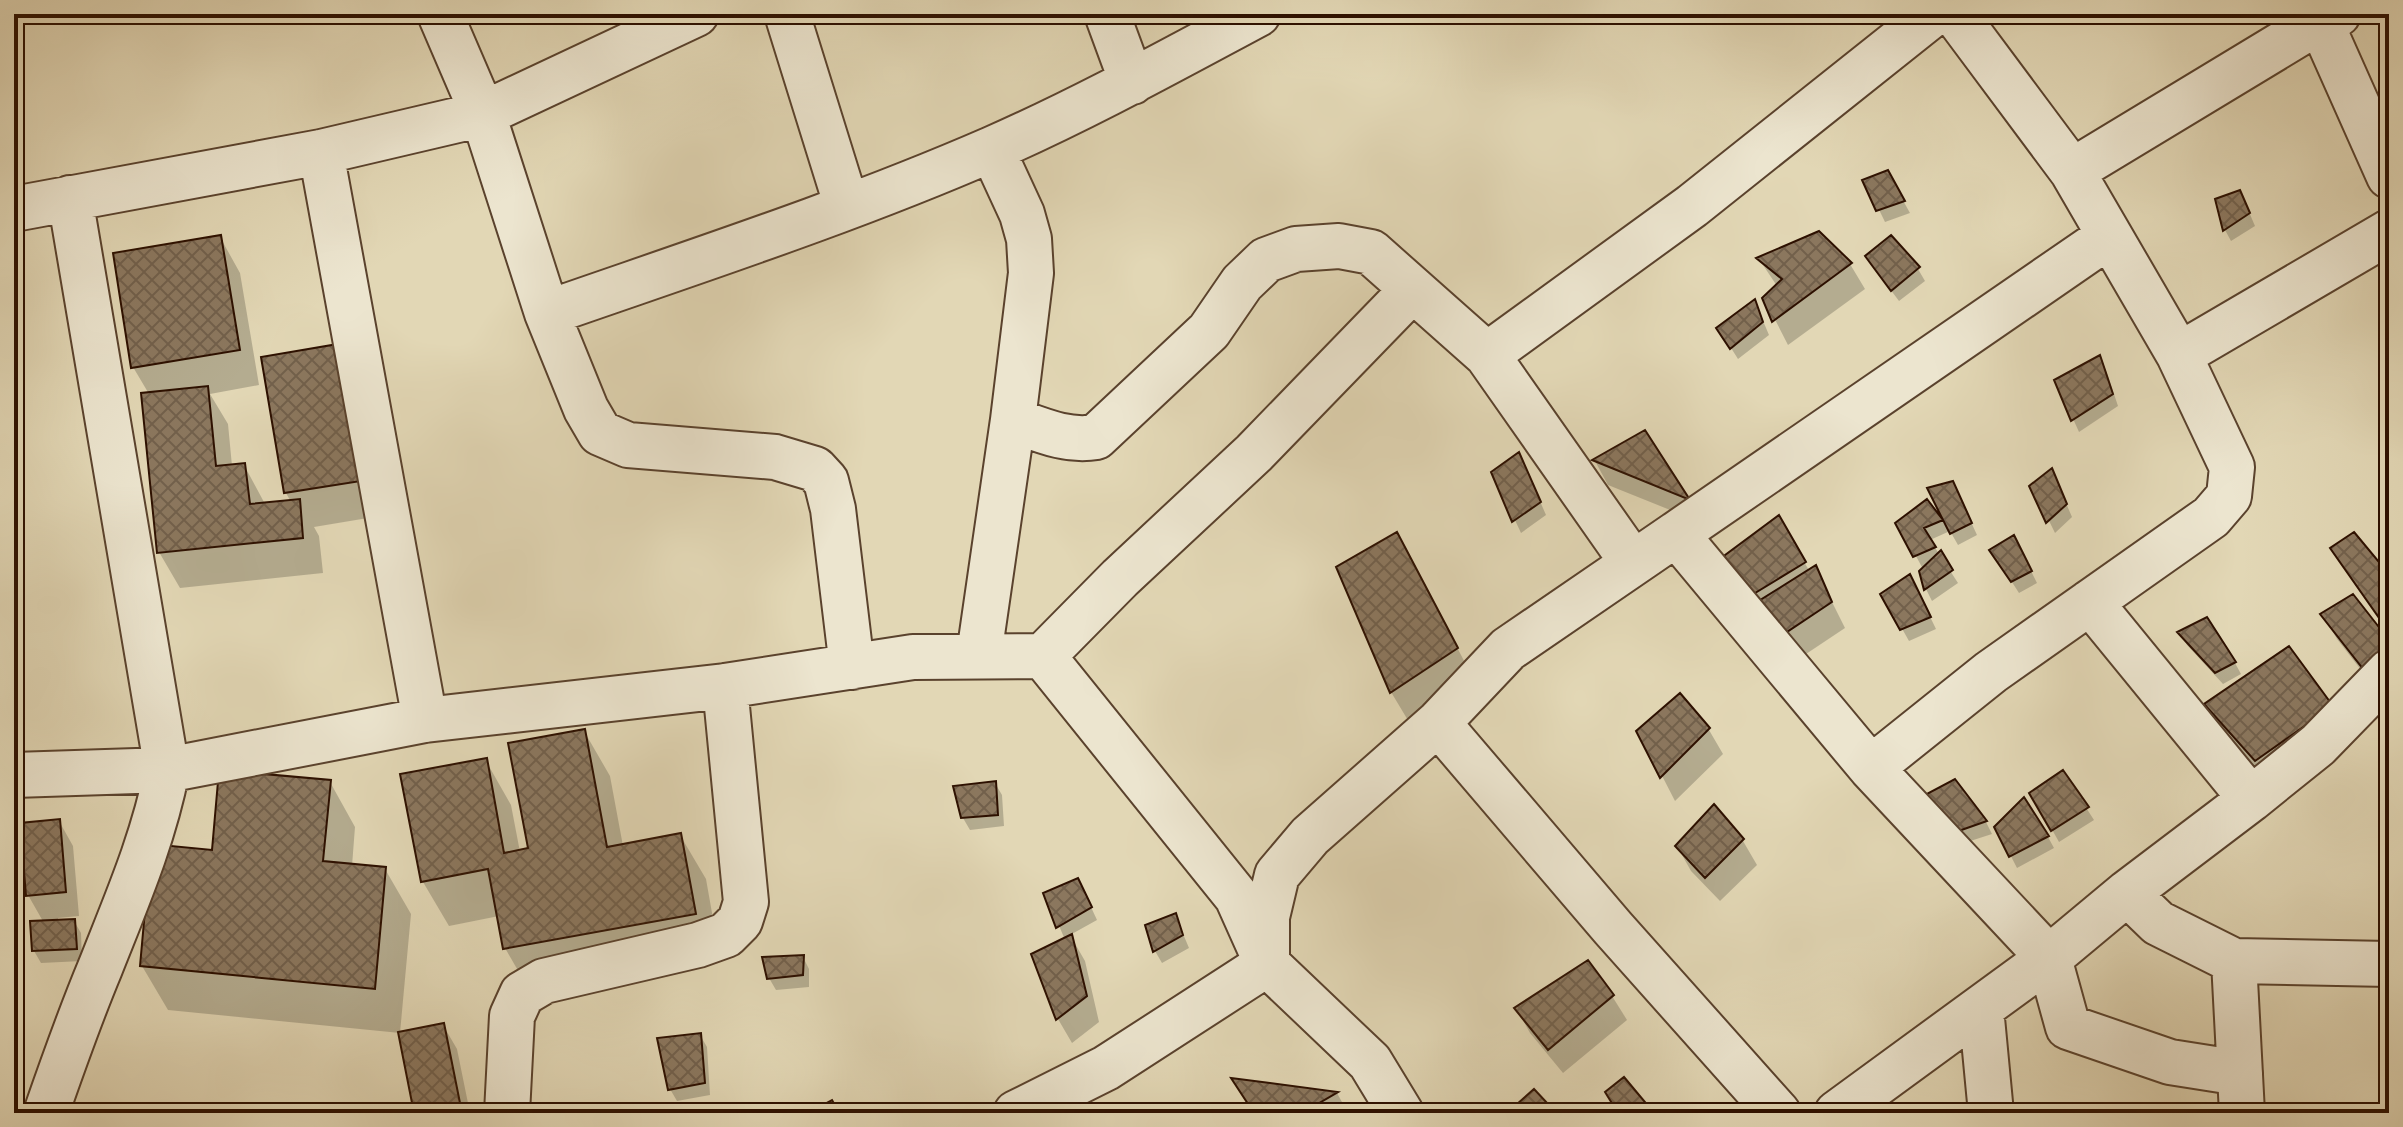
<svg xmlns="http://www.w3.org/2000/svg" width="2403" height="1127" font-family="Vollkorn,serif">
<defs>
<pattern id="building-cross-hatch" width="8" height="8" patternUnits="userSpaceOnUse" patternTransform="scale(2)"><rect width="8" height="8" fill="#8b775e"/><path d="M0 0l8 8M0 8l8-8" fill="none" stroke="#72604b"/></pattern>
</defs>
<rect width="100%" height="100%" fill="#e2d7b5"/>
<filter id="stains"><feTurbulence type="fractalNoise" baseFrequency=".0025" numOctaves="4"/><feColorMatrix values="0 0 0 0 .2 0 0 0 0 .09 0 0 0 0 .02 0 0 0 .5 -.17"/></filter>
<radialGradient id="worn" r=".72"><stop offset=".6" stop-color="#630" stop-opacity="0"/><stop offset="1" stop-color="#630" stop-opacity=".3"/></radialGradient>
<path fill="#0003" d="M 1887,172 L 1910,213 L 1885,222 L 1865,181 Z
M 2217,200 L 2246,205 L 2255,226 L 2231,241 L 2225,230 Z
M 1818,234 L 1850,264 L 1865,289 L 1788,345 L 1764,298 L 1777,286 L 1759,259 Z
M 220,237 L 240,273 L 259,385 L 210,394 L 228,424 L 232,466 L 244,465 L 265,504 L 291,502 L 286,493 L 264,358 L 337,346 L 380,516 L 314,527 L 319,536 L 323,573 L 180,588 L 159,552 L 149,394 L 133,367 Z
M 1891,238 L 1918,269 L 1925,281 L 1899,301 L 1875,269 Z
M 1755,302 L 1769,335 L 1738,359 L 1726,340 Z
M 2100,358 L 2106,370 L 2118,406 L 2079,432 L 2056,381 Z
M 1644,433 L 1688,501 L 1700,522 L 1608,485 L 1595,461 Z
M 1525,467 L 1546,515 L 1521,533 L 1493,473 Z
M 2052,471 L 2072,517 L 2055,533 L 2032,486 Z
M 1959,496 L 1977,535 L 1958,545 L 1950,531 L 1930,540 L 1958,583 L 1932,601 L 1926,589 L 1921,571 L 1923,569 L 1898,523 L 1927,502 L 1945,525 Z
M 1778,518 L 1810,572 L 1815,568 L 1845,628 L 1785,668 L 1712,567 Z
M 2020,549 L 2037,583 L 2019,593 L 1999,562 Z
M 2333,549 L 2389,577 L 2389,634 L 2347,573 Z
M 1339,568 L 1417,570 L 1476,684 L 1412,727 L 1391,692 Z
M 1916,588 L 1936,629 L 1909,641 L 1883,595 Z
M 2323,615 L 2389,644 L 2382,697 L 2337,639 Z
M 2180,633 L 2235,663 L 2241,674 L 2223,684 L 2187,645 Z
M 1680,696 L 1709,730 L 1723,754 L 1675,801 L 1639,731 Z
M 2206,704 L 2331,707 L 2270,784 L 2220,729 Z
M 584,731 L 610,776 L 623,846 L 680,835 L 706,879 L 720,958 L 531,993 L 505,948 L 499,916 L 449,926 L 423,882 L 486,761 L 511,805 L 520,852 L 530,850 Z
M 2063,772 L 2094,820 L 2059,842 L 2032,794 Z
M 1954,781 L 1986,822 L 1992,834 L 1958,845 Z
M 330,782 L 355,827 L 352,866 L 385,869 L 411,914 L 400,1033 L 168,1010 L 142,966 L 214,852 Z
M 995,783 L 1002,795 L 1004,826 L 970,830 L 963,818 Z
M 1714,807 L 1743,841 L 1757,865 L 1720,901 L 1691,871 L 1677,846 Z
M 59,821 L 73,846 L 79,916 L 58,918 L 58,922 L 74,921 L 81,933 L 82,961 L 41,963 L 34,951 L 44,923 L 28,895 Z
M 1996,827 L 2048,837 L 2054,848 L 2017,868 Z
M 1084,892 L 1097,920 L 1070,935 L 1085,961 L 1099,1022 L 1072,1043 L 1058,1019 L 1034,955 L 1065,940 L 1046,894 Z
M 1175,915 L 1189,948 L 1162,963 L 1155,951 L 1147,926 Z
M 803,957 L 809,969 L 809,987 L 776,990 L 769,978 Z
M 1612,996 L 1627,1020 L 1563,1073 L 1530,1033 L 1516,1008 Z
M 443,1025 L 457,1049 L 470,1113 L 417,1113 Z
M 700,1035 L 707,1047 L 710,1095 L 677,1101 L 670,1089 Z
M 1235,1081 L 1337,1093 L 1348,1113 L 1255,1113 Z
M 1546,1106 L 1550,1113 L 1510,1113 Z"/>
<path fill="url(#building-cross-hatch)" stroke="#2d1000" stroke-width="2" d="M 1888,170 L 1905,201 L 1876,211 L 1862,180 Z
M 2240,190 L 2250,213 L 2223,231 L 2215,199 Z
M 1819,231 L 1852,263 L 1772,322 L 1762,298 L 1782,279 L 1756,258 Z
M 221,235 L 240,350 L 131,368 L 113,253 Z
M 1891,235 L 1920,267 L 1891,291 L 1865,256 Z
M 1755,299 L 1763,322 L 1730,349 L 1716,328 Z
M 338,344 L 361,481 L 284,493 L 261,357 Z
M 2100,355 L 2113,394 L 2071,421 L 2054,380 Z
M 208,386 L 216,466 L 245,463 L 250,504 L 300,499 L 303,538 L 157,553 L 141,393 Z
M 1645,430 L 1690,500 L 1592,460 Z
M 1519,452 L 1541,502 L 1512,522 L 1491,472 Z
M 2052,468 L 2067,504 L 2046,523 L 2029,486 Z
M 1953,481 L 1972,523 L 1950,534 L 1927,488 Z
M 1927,499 L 1943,520 L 1924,528 L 1936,547 L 1913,557 L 1895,523 Z
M 1779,515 L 1806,562 L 1737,604 L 1709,567 Z
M 1397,532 L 1458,648 L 1390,693 L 1336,567 Z
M 2354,532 L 2389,574 L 2389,632 L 2330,548 Z
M 2014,535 L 2032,571 L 2011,582 L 1989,550 Z
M 1941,550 L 1953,570 L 1924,590 L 1919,571 Z
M 1816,565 L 1832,602 L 1769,644 L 1741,612 Z
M 1910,574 L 1931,617 L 1900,630 L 1880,594 Z
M 2353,594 L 2389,640 L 2389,653 L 2367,674 L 2320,614 Z
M 2207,617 L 2236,662 L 2215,673 L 2177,632 Z
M 2289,646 L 2333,706 L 2255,761 L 2204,704 Z
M 1680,693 L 1710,728 L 1660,778 L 1636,731 Z
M 585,729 L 607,847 L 681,833 L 696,914 L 503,949 L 488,869 L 421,882 L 400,774 L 487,758 L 504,853 L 528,848 L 508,743 Z
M 219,770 L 331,780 L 323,861 L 386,867 L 375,989 L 140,966 L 151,844 L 212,850 Z
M 2063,770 L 2089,807 L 2051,831 L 2029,793 Z
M 1955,779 L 1987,821 L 1950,834 L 1921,797 Z
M 996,781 L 998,815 L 961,818 L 953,786 Z
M 2024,797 L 2049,836 L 2009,857 L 1994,827 Z
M 1714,804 L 1744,839 L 1705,878 L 1675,846 Z
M 60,819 L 66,892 L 26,896 L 20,823 Z
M 1078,878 L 1092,907 L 1056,928 L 1043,893 Z
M 1176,913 L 1183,935 L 1153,952 L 1145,925 Z
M 75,919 L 77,949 L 32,951 L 30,921 Z
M 1072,934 L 1087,996 L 1056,1020 L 1031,954 Z
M 804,955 L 803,975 L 767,979 L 762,957 Z
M 1588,960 L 1614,995 L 1548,1050 L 1514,1008 Z
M 444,1023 L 462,1113 L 414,1113 L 398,1032 Z
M 701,1033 L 705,1083 L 668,1090 L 657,1038 Z
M 1624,1077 L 1650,1108 L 1647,1113 L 1618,1113 L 1605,1092 Z
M 1231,1078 L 1338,1092 L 1302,1113 L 1254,1113 Z
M 1534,1089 L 1548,1104 L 1539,1113 L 1507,1113 Z
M 832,1100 L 839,1113 L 813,1113 L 812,1111 Z"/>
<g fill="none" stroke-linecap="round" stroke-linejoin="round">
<defs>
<path id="street" d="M 440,14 L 483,114 L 547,313 L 586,409 L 600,433 L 628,445 L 775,457 L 815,469 L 826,481 L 833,509 L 852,667
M 787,14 L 847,207
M 1107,14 L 1132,82
M 2320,21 L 2389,176
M 321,152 L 425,720
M 2072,171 L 2320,21 L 2338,14
M 14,209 L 321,152 L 483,114 L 696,14
M 547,313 C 696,261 847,212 992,149 C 1083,109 1170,61 1258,14
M 1487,355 L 1692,206 L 1933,14
M 2179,355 L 2389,232
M 1013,420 C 1041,430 1067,442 1096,437 L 1209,331 L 1242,283 L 1266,260 L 1296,249 L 1339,246 L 1371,252 L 1487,355 L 1633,563
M 1676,534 L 2109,236
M 2090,602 L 2251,799
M 979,655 L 1013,420 L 1031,273 L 1029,239 L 1022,214 L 992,149
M 1043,656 L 1237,897 L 1267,964 L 1370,1062 L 1401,1113
M 1438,723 L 1613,928 L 1778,1113
M 1871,768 L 1991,672 L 2211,517 L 2229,496 L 2232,467 L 2179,355 L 2072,171 L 1955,14
M 14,775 L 167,770 L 425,720 L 725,686 L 913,657 L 1043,656 L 1120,578 L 1254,453 L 1412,290
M 2127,893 L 2158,923 L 2234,961 L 2389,964
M 2234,961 L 2242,1113
M 1981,1008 L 1991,1113
M 46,1113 C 63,1064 80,1016 100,968 C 126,902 153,841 167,770 L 70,198
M 507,1113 L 512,1016 L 522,994 L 544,981 L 698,945 L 726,935 L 740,921 L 746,902 L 725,686
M 1016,1113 L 1106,1068 L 1267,964 L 1267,917 L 1277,875 L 1310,836 L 1438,723 L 1508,649 L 1676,534 L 1871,768 L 2049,958 L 2068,1027 L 2170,1062 L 2240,1073
M 1837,1113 L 2049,958 L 2127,893 L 2251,799 L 2318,745 L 2389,672"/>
</defs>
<use href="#street" stroke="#5a422d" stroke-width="48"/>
<use href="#street" stroke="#ece5cf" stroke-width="44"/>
</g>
<rect width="2403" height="1127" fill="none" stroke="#e2d7b5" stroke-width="48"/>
<rect x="16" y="16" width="2371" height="1095" fill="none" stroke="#2d1000" stroke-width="4"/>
<rect x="24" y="24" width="2355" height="1079" fill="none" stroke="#2d1000" stroke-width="2"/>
<rect width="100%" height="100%" filter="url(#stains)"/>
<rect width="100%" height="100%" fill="url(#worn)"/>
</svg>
